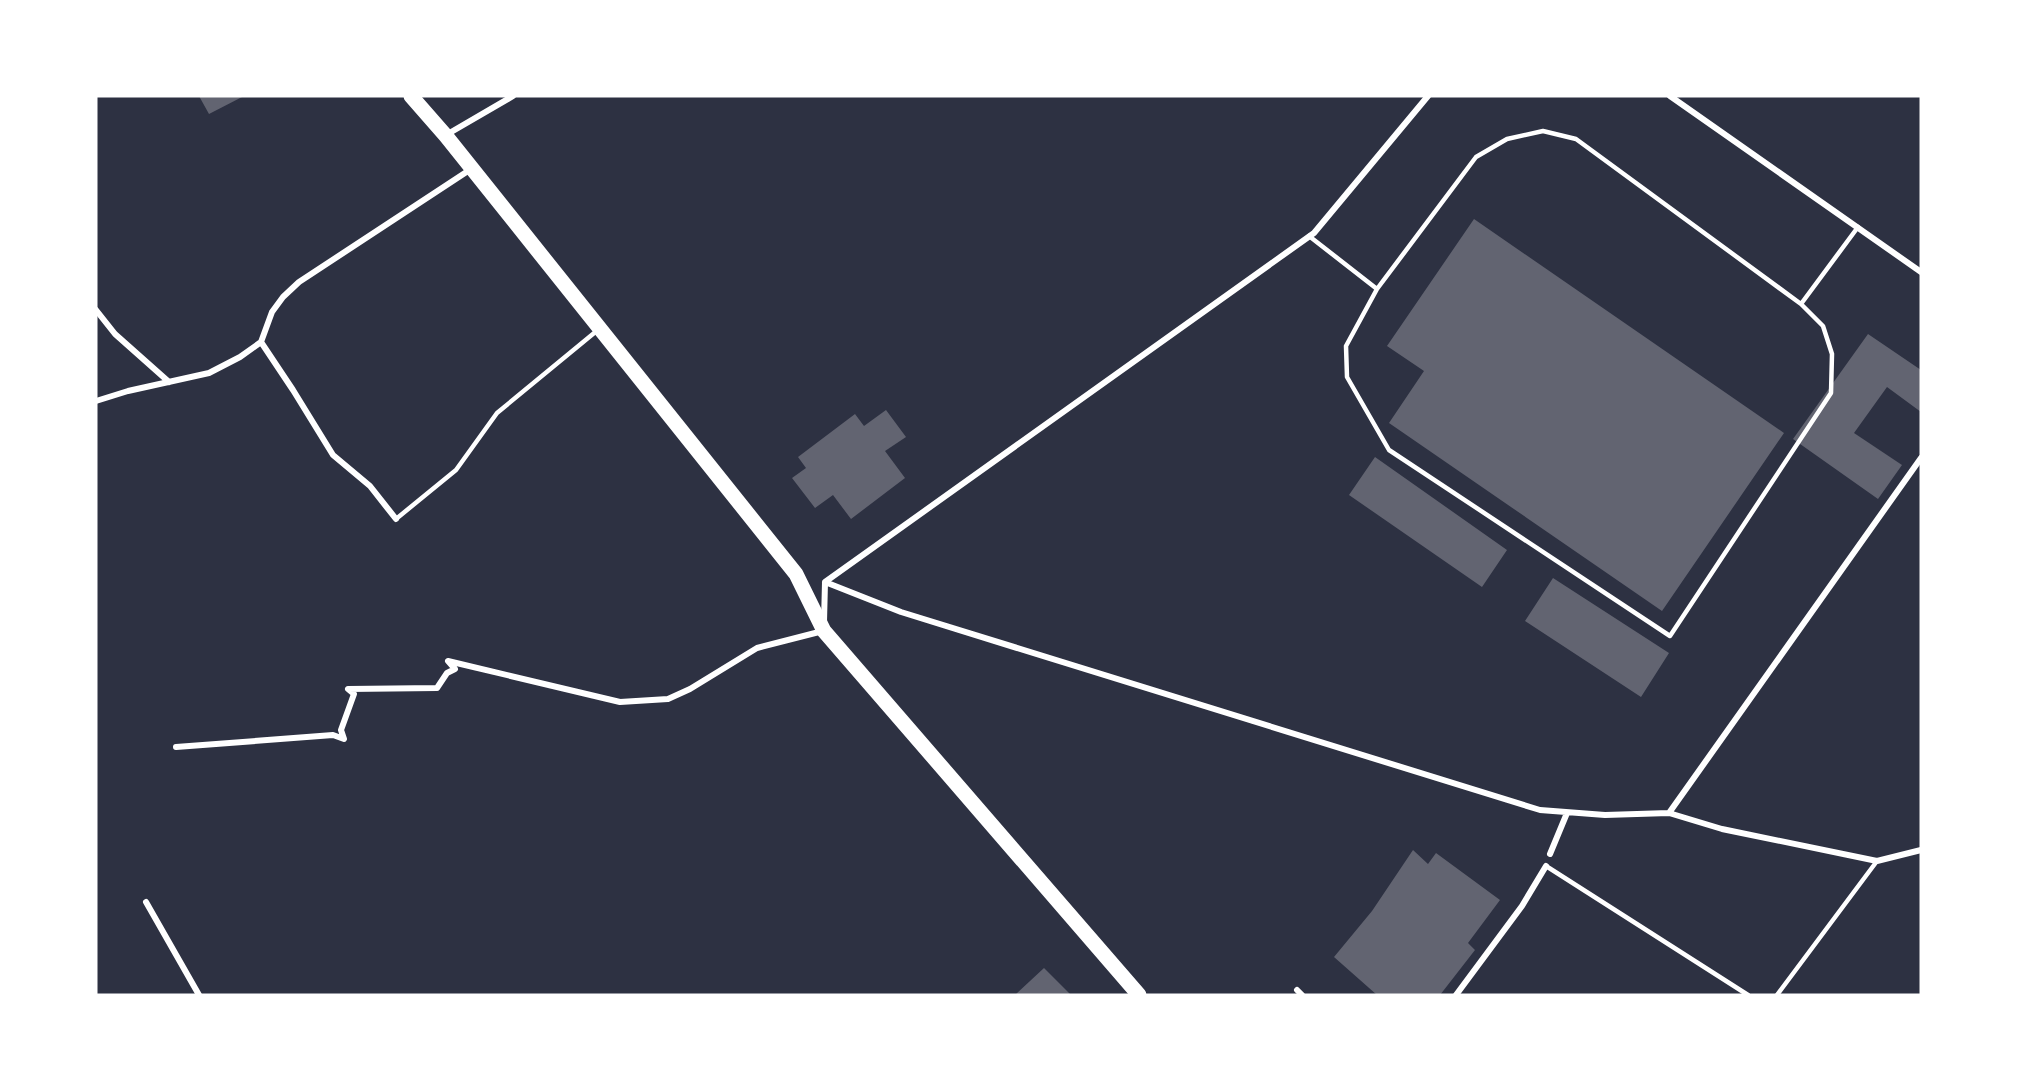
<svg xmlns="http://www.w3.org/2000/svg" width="2017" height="1091" font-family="'Varela Round',sans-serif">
<rect width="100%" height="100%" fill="#2d3142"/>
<path fill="#626471" d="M 199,96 L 244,96 L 209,114 Z
M 1474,219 L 1784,433 L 1662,611 L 1389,423 L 1424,371 L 1387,346 Z
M 1868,334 L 1921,370 L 1921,412 L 1887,387 L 1854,433 L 1902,465 L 1878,499 L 1793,439 Z
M 886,410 L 906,437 L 885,451 L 905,478 L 851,519 L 833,495 L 815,508 L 792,478 L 806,468 L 798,457 L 855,414 L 864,426 Z
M 1375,457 L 1507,550 L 1482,587 L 1349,495 Z
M 1553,578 L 1669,653 L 1641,697 L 1525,621 Z
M 1413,850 L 1428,864 L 1436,853 L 1500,900 L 1468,943 L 1475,950 L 1440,995 L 1377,995 L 1334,957 L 1372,911 Z
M 1044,968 L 1071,995 L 1015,995 Z"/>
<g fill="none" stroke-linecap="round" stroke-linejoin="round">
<path stroke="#fff" stroke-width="4.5" d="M 1309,236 L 1377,289 L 1346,346 L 1347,377 L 1389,450 L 1670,636 L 1831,393 L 1832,354 L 1823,326 L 1801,304 L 1858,227
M 1377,289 L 1476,157 L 1507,139 L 1543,131 L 1576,139 L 1801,304
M 396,519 L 456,470 L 497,413 L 599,329
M 1546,866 L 1748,995
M 1777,995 L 1877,861"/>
<path stroke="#fff" stroke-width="6" d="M 1670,96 L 1921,272
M 446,135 L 513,96
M 96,310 L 115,334 L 169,382
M 261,342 L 293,390 L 333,455 L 370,486 L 396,519
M 96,401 L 128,391 L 209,373 L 240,357 L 261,342 L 272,312 L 283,297 L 299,282 L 471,169
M 825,582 L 901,612 L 1540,810 L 1605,815 L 1669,813 L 1722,829 L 1877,861 L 1921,850
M 824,622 L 825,582 L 1314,233 L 1428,96
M 176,747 L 333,735 L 344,739 L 341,730 L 354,694 L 348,689 L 437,688 L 447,673 L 455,669 L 448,661 L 620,702 L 668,699 L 690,689 L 757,648 L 823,631
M 1669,813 L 1921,458
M 1550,854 L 1567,813
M 146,902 L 199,995
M 1297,990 L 1302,995
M 1456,995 L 1522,906 L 1546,866"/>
<path stroke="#fff" stroke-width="15" d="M 411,96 L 446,136 L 796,574 L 824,631 L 1139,995"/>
</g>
<rect width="2017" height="1091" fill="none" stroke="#ffffff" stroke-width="195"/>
</svg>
